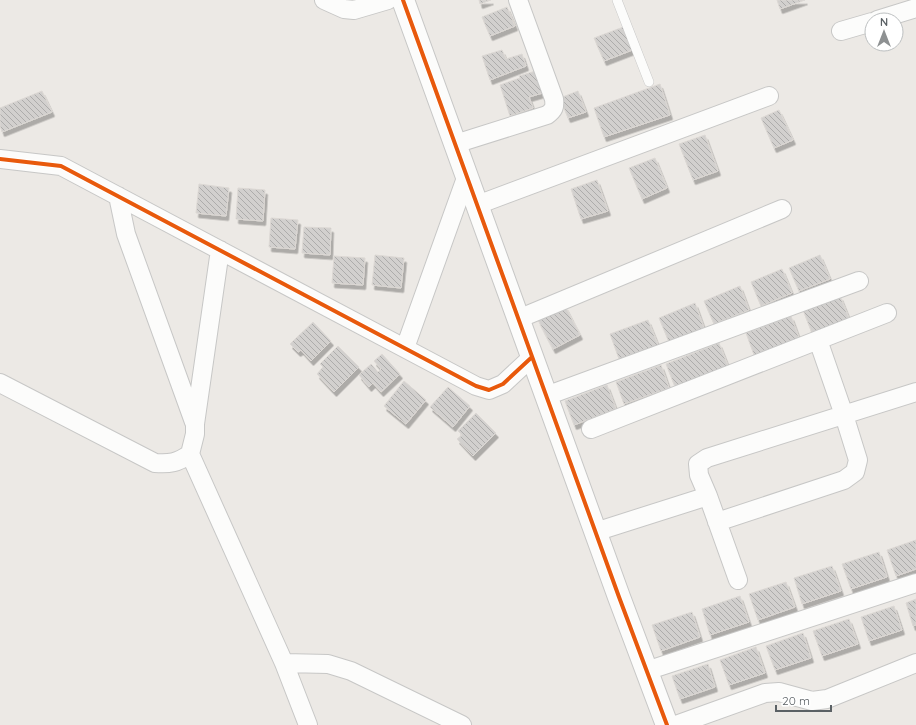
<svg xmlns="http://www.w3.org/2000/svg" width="916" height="725" font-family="Quicksand,sans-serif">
<defs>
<pattern id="building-back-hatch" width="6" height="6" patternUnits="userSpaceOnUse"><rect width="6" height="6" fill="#d2d0ce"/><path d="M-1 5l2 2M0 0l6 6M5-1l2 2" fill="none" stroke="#adacab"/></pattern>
<filter id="shadow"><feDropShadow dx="2.5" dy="4.5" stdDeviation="0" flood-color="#0004"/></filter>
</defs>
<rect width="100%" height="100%" fill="#ece9e5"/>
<path fill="url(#building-back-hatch)" stroke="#dcd8d4" filter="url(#shadow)" d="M 479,0 L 491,0 L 480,4 Z
M 777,0 L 805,0 L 780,9 Z
M 507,7 L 515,26 L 490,36 L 482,17 Z
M 626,26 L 635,49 L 604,61 L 594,38 Z
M 502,50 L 506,59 L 522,54 L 526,66 L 490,80 L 482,56 Z
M 539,70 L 546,92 L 529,97 L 533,108 L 510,116 L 500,85 L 520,78 L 519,76 Z
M 660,84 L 670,115 L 604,137 L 594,108 Z
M 42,91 L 52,112 L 2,132 L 0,126 L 0,108 Z
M 578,91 L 586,112 L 568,118 L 560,98 Z
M 779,110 L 793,140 L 774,148 L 761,118 Z
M 705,135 L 718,171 L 693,180 L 679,144 Z
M 655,158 L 667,188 L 642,199 L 629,168 Z
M 597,180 L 608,211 L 581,219 L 571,189 Z
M 199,184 L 229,188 L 226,216 L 196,213 Z
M 238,188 L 265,190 L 263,221 L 236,219 Z
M 271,218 L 298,220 L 295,249 L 269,247 Z
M 304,227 L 331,228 L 330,255 L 302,253 Z
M 375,255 L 404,258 L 401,288 L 372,285 Z
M 820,255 L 830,279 L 799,291 L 789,268 Z
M 334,256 L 365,258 L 363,285 L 332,283 Z
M 782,269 L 792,293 L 761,306 L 751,282 Z
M 740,286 L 749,310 L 714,324 L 704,301 Z
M 840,296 L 850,321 L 813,336 L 803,310 Z
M 695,303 L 704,328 L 669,342 L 659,318 Z
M 565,306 L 580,335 L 553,349 L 538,320 Z
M 791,316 L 799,338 L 754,355 L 746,333 Z
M 648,320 L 658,345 L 619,359 L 610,334 Z
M 313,322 L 331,341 L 311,361 L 301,350 L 298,352 L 290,344 Z
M 719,343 L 728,366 L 675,387 L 666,364 Z
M 338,346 L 359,367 L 334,392 L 317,374 L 323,367 L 320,364 Z
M 382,354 L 400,374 L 381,392 L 373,383 L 369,387 L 359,375 L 371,364 L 378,372 L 381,369 L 374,361 Z
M 661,365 L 669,388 L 624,404 L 616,382 Z
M 404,381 L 426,400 L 406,424 L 384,406 Z
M 607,385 L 616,409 L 574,425 L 565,401 Z
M 448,387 L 470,406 L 453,427 L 430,407 Z
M 476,413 L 496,433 L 473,456 L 457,439 L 462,435 L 458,431 Z
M 916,540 L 916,569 L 896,576 L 887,550 Z
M 879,552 L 887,577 L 851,589 L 842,564 Z
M 832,566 L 841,591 L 802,604 L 794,578 Z
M 786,582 L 795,607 L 758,620 L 749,594 Z
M 740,596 L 749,622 L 710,635 L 702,609 Z
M 916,599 L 916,625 L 913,626 L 906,603 Z
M 894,606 L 902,630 L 869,641 L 861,617 Z
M 692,612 L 700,637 L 661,651 L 652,625 Z
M 849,619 L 858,644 L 822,656 L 813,631 Z
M 803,633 L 811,658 L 775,670 L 766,646 Z
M 756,647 L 765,673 L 729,685 L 720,660 Z
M 708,664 L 715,687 L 680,699 L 672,676 Z"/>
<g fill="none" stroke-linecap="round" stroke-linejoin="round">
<defs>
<path id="service" d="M 617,0 L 649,82"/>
<path id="minor" d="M 324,0 L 344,9 L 354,10 L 388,0
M 877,20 L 916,8
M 841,31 L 872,22
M 455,144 L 547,115 C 554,110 555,107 554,99 L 518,0
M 0,159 L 61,166 L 476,386 L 489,390 L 503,384 L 532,357
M 118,196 L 126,234 L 194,422
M 477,205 L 769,96
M 518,319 L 782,209
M 405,348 L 467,175
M 0,383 L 155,463 C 170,464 177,463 190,454 L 195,434 L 195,424 L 220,250
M 546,396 L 859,281
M 591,429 L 887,313
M 190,454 L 284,663 L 308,725
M 717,522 L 844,480 L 855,472 L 858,460 L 844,415 L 818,340
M 595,532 L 708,496
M 738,580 L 708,496 L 699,475 L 698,464 L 707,458 L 916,392
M 284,663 L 328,664 L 351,671 L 462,725
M 646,671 L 916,583
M 676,725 L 765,693 L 779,692 L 812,701 L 827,699 L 916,663"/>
<path id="tertiary" d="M 403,0 L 619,597 L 667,725"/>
</defs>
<use href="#service" stroke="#c7c7c6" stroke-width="10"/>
<use href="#minor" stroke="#c7c7c6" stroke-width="20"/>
<use href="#tertiary" stroke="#c7c7c6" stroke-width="24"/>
<use href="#service" stroke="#fcfcfb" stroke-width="9"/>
<use href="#minor" stroke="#fcfcfb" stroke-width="18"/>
<use href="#tertiary" stroke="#fcfcfb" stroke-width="22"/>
<defs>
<path id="cycleway" d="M 403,0 L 619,597 L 667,725
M 0,159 L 61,166 L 476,386 L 489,390 L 503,384 L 532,357"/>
</defs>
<use href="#cycleway" stroke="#fff" stroke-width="6"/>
<use href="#cycleway" stroke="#e8590c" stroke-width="4"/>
</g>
<g transform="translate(884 32)"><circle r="19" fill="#ffffff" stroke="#bdc0c1"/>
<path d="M0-3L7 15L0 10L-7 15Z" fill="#8e9192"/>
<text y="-6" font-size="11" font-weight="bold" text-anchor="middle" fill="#5b6165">N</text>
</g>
<path d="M776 705v6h55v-6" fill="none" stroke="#5b6165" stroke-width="2"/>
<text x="782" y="705" font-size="12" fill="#5b6165" stroke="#ffffff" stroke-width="3" paint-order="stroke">20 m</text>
</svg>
